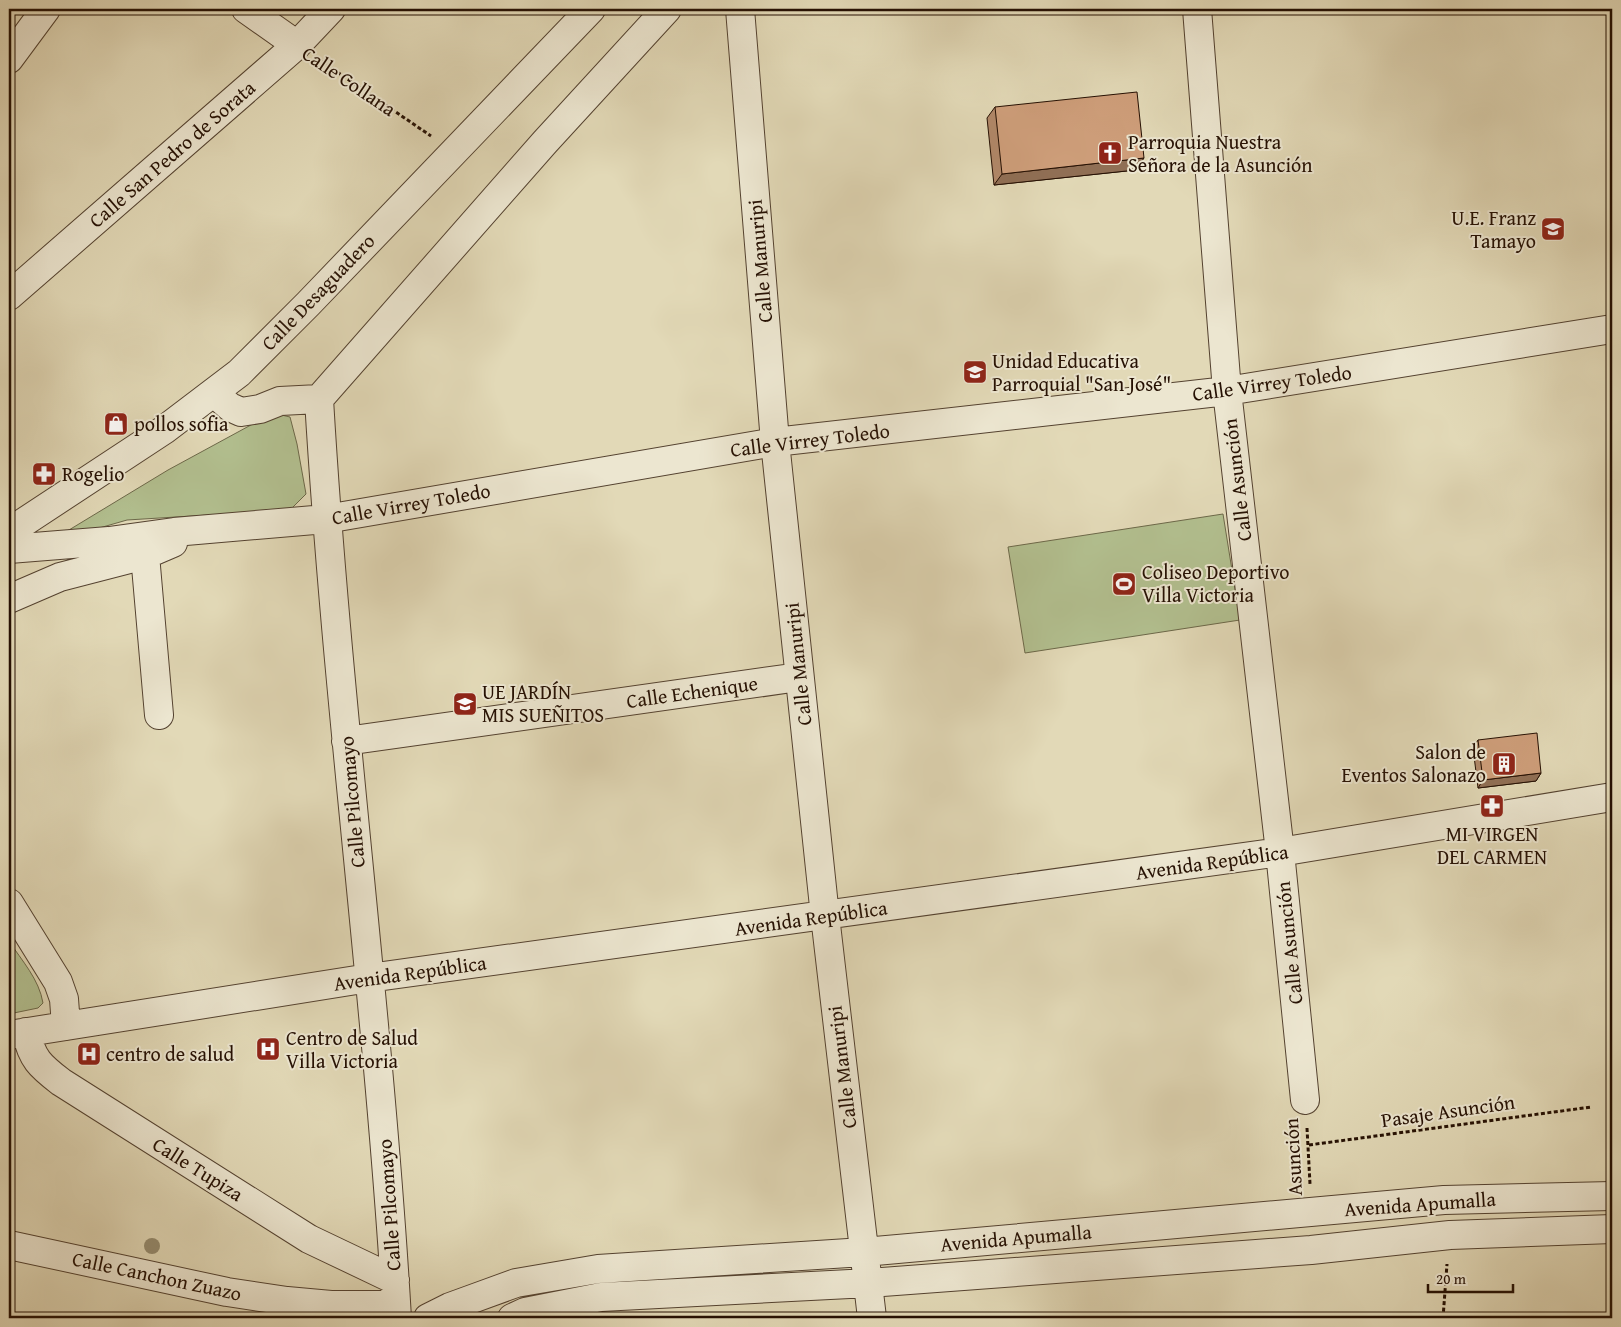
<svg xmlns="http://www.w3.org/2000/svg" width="1621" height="1327" font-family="'Gentium Book Plus',serif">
<rect width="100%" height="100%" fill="#e2d9b7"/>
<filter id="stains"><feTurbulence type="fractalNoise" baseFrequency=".004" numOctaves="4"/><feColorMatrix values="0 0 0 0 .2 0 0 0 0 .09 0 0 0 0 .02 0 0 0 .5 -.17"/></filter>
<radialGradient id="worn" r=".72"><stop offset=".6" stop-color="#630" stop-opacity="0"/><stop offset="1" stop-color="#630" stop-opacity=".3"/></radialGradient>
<path fill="#b2bf8f" stroke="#6c6849" d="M 273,413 L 290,417 L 297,444 L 306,494 L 290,510 L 127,520 L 82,533 L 64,533 L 168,470 Z
M 1223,514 L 1240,620 L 1025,653 L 1008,547 Z
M 9,941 C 22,961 39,979 43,1003 L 38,1008 L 9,1014 Z"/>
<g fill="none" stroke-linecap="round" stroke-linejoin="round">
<defs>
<path id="minor" d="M 246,9 L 297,45
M 740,9 L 775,442 L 825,916 L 872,1318
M 1197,9 L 1227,391 L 1280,852 L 1305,1100
M 9,59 L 46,9
M 9,296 L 297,45 L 331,9
M 214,393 L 230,407 L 241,412 L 260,409 L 280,401 L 319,399
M 319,399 C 337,706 379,1011 397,1318
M 319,399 L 545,142 L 667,9
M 9,532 L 164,430 L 239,373 L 308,304 L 591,9
M 9,549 L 109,541 L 174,532 L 326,519 L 775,442 L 1227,391 L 1612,329
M 145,555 L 159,715
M 9,599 L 60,577 L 145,555 L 173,543
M 346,741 L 799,677
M 9,903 L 58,982 L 64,999 L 66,1026
M 26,1032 C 32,1059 40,1066 61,1082 L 309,1239 L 395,1280
M 9,1035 L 369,978 L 1280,852 L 1612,797
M 9,1245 L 227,1292 L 287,1301 L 331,1305 L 396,1305
M 428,1318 L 450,1307 L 516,1283 L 598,1269 L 864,1252 L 1444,1200 L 1612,1196
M 512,1318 L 525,1312 L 601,1297 L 869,1283 L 1311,1250 L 1450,1235 L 1612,1229"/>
</defs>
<use href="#minor" stroke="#544230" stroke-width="30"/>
<path stroke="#251003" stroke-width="3" stroke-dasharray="4 2.5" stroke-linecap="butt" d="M 321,61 L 431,136
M 1307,1128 L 1310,1184
M 1309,1145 L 1591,1107
M 1443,1318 L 1447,1264"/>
<use href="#minor" stroke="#ece6d0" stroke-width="28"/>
</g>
<circle fill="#958c6f" cx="152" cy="1246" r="8"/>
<path fill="#b18869" stroke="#251003" d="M 995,107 L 1136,170 L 994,185 L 987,118 Z
M 1478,740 L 1541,773 L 1536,781 L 1478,788 L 1473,748 Z"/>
<path fill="#906f55" stroke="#251003" d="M 1144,158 L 1136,170 L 994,185 L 1002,174 Z
M 1541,773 L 1536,781 L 1478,788 L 1483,780 Z"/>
<path fill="#ce9e7a" stroke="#251003" d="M 1137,92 L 1144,158 L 1002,174 L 995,107 Z
M 1537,733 L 1541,773 L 1483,780 L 1478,740 Z"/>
<defs>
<symbol id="church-square" viewBox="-11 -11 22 22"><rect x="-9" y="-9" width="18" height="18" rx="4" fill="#8f2418" stroke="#ece6d0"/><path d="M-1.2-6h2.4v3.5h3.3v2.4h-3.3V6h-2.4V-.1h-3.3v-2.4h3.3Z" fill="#fff"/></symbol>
<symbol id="school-square" viewBox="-11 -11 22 22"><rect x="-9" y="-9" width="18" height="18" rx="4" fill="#8f2418" stroke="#ece6d0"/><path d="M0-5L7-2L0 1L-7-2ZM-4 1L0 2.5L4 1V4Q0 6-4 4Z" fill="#fff"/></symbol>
<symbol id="shop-square" viewBox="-11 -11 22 22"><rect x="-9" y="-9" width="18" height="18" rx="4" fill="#8f2418" stroke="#ece6d0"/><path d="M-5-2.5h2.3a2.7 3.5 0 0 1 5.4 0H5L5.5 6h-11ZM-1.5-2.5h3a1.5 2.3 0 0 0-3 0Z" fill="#fff"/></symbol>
<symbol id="pharmacy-square" viewBox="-11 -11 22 22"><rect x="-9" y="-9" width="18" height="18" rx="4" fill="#8f2418" stroke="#ece6d0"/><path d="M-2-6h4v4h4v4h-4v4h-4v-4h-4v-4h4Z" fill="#fff"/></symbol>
<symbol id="stadium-square" viewBox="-11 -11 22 22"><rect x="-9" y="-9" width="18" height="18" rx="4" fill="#8f2418" stroke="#ece6d0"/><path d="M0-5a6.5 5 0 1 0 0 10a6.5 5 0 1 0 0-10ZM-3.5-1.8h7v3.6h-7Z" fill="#fff"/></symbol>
<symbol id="building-square" viewBox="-11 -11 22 22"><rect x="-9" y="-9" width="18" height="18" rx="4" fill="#8f2418" stroke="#ece6d0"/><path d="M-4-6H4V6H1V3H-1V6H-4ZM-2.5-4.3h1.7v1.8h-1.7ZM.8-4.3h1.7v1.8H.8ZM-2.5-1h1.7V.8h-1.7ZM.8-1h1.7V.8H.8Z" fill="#fff"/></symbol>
<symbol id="hospital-square" viewBox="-11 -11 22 22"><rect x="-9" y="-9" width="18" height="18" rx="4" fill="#8f2418" stroke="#ece6d0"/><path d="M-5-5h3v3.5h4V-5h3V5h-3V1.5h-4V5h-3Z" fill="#fff"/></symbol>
</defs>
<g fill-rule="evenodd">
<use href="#church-square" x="1096" y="139" width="28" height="28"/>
<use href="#school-square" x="1539" y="215" width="28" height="28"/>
<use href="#school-square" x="961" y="358" width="28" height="28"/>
<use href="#shop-square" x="102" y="410" width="28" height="28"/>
<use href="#pharmacy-square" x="30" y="460" width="28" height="28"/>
<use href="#stadium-square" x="1110" y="570" width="28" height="28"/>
<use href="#school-square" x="451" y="690" width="28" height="28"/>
<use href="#building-square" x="1490" y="750" width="28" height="28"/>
<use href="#pharmacy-square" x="1478" y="792" width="28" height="28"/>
<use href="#hospital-square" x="254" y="1035" width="28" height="28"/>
<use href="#hospital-square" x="75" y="1040" width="28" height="28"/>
</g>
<g text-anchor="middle" stroke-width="4" stroke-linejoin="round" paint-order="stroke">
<g font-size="20" fill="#251003" stroke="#ece6d0">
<text transform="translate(349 81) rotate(34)" y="7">Calle Collana</text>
<text transform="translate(172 154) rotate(-41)" y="7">Calle San Pedro de Sorata</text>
<text transform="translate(760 261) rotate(-95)" y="7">Calle Manuripi</text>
<text transform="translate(318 292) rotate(-46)" y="7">Calle Desaguadero</text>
<text transform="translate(1272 383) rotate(-8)" y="7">Calle Virrey Toledo</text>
<text transform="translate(810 440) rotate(-7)" y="7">Calle Virrey Toledo</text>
<text transform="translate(1237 480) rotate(-97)" y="7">Calle Asunción</text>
<text transform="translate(411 504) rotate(-10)" y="7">Calle Virrey Toledo</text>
<text transform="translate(798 664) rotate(-96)" y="7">Calle Manuripi</text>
<text transform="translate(692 692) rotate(-8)" y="7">Calle Echenique</text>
<text transform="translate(352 802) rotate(-95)" y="7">Calle Pilcomayo</text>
<text transform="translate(1212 862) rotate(-8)" y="7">Avenida República</text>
<text transform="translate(811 918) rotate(-8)" y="7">Avenida República</text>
<text transform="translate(1289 943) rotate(-96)" y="7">Calle Asunción</text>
<text transform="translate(410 973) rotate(-8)" y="7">Avenida República</text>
<text transform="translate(842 1067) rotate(-97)" y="7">Calle Manuripi</text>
<text transform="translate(1448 1111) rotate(-8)" y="7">Pasaje Asunción</text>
<text transform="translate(1293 1157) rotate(-93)" y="7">Asunción</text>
<text transform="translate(198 1169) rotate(32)" y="7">Calle Tupiza</text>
<text transform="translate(1420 1204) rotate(-4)" y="7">Avenida Apumalla</text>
<text transform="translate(389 1205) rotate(-94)" y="7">Calle Pilcomayo</text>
<text transform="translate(1016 1238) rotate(-5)" y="7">Avenida Apumalla</text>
<text transform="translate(157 1276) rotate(12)" y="7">Calle Canchon Zuazo</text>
</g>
<g font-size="20" fill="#251003" stroke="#ece6d0" text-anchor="start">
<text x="1128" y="149">Parroquia Nuestra<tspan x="1128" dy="23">Señora de la Asunción</tspan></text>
<text x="1536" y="225" text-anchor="end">U.E. Franz<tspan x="1536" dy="23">Tamayo</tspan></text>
<text x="992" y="368">Unidad Educativa<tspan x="992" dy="23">Parroquial "San José"</tspan></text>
<text x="134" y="431">pollos sofia</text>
<text x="62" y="481">Rogelio</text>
<text x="1142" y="579">Coliseo Deportivo<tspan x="1142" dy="23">Villa Victoria</tspan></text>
<text x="482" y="699">UE JARDÍN<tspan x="482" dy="23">MIS SUEÑITOS</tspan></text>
<text x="1486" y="759" text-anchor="end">Salon de<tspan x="1486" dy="23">Eventos Salonazo</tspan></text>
<text x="1492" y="841" text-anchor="middle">MI VIRGEN<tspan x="1492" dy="23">DEL CARMEN</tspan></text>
<text x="286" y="1045">Centro de Salud<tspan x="286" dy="23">Villa Victoria</tspan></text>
<text x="106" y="1061">centro de salud</text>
</g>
</g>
<rect width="1621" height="1327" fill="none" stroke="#e2d9b7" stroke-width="30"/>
<rect x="10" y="10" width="1601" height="1307" fill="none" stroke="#251003" stroke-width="2.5"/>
<rect x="15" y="15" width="1591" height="1297" fill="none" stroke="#251003"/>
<path d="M1428 1284v8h85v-8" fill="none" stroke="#251003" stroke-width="2.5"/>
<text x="1436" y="1284" font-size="15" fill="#251003" stroke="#ece6d0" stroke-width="4" paint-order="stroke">20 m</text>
<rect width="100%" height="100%" filter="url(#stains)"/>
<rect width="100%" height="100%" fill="url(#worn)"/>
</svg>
